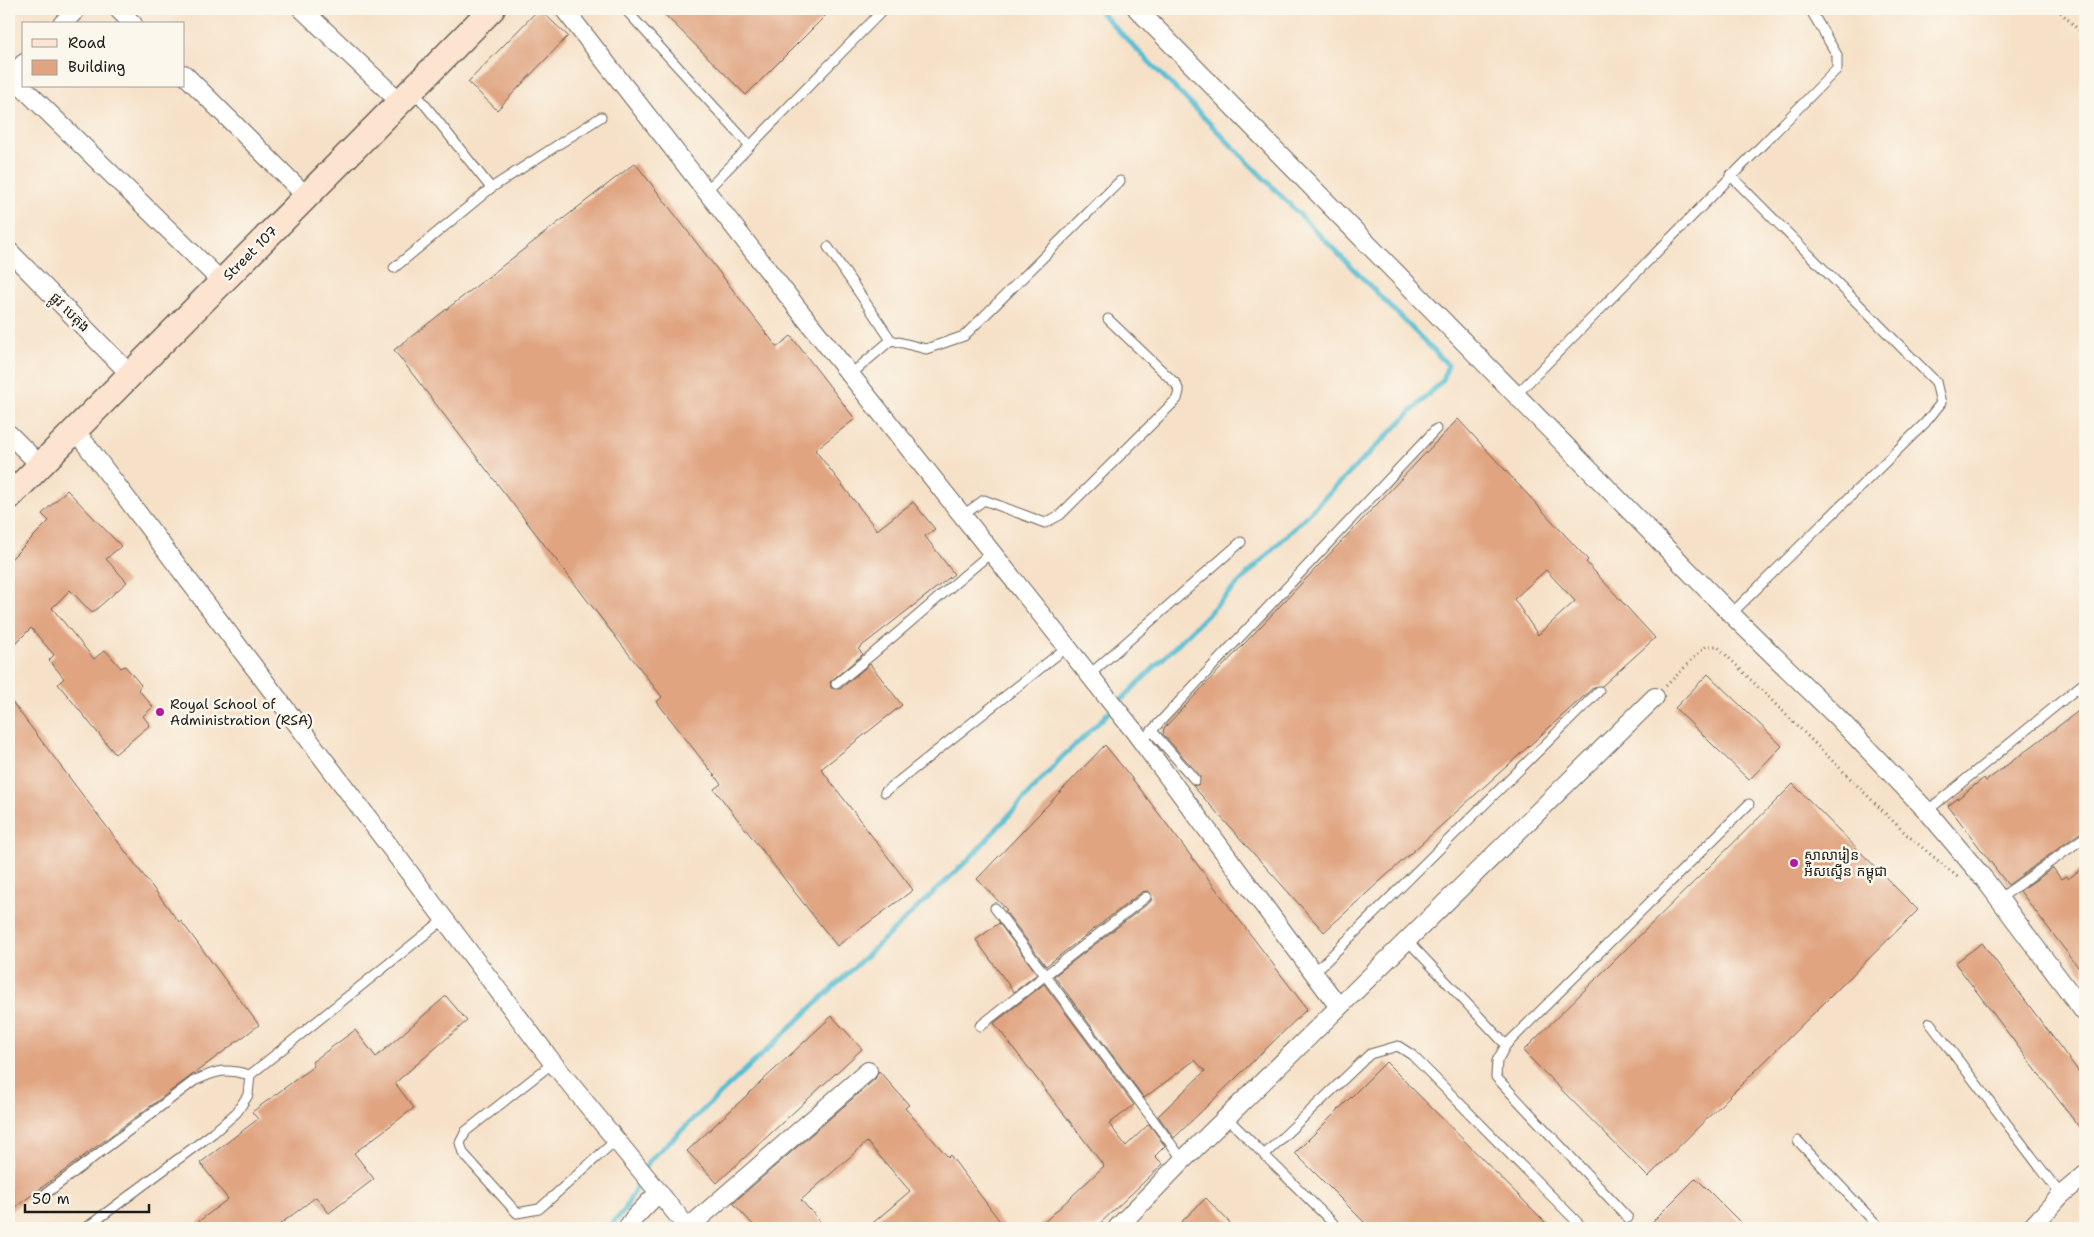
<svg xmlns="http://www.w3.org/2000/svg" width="2094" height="1237" font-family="'Shantell Sans','Noto Sans Khmer',sans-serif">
<rect width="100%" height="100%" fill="#fbf7ec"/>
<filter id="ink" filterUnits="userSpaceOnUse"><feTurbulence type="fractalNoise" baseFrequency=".02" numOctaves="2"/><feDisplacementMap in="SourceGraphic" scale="10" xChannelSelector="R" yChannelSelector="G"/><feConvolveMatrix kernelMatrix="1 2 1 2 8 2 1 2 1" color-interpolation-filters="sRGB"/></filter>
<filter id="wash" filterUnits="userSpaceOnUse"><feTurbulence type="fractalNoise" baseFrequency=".0096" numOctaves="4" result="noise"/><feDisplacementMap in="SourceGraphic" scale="20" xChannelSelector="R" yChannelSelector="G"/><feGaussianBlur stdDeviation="1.12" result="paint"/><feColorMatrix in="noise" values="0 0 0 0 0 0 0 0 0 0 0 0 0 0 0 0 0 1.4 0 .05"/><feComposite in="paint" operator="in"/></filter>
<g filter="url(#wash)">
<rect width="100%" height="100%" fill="#f6e1c8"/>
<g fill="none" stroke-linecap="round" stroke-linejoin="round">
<path stroke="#56bdd3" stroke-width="5" d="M 645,1169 L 649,1161 L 969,859 L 1063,756 L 1082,739 L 1443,380 L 1448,365 L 1097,9
M 608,1228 L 624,1211 L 641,1177"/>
</g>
<g id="blocks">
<path fill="#e0a481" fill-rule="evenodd" d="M 539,9 L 568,36 L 497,110 L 468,82 Z
M 659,9 L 832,9 L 746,95 Z
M 635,163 L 777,347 L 791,336 L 855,419 L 815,450 L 877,530 L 913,502 L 935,529 L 925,536 L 954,574 L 858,649 L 863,654 L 830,682 L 831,688 L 840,689 L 870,664 L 902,705 L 821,769 L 913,890 L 837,946 L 714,789 L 721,784 L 657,702 L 662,697 L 394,350 Z
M 1458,419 L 1588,560 L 1586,562 L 1655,638 L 1602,686 L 1594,687 L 1324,932 L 1193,786 L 1199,784 L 1200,776 L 1163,734 L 1164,728 ZM 1546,570 L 1575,601 L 1538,635 L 1514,599 Z
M 67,490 L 121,546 L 106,559 L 127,582 L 92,613 L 70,590 L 52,608 L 94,659 L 105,650 L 121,668 L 125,666 L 141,685 L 138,689 L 153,707 L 143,716 L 150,725 L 115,754 L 58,684 L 64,678 L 49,660 L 54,655 L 31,628 L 9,650 L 9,561 L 49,521 L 42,514 Z
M 1708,674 L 1782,746 L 1749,780 L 1675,708 Z
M 9,698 L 179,922 L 181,921 L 259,1025 L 9,1212 Z
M 2085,706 L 2085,829 L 2008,885 L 1948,806 L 1984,778 L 1986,781 Z
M 1105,745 L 1134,781 L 1307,1009 L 1174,1138 L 1158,1116 L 1205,1071 L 1195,1060 L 1144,1098 L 1054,976 L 1150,902 L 1152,899 L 1151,894 L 1148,891 L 1142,892 L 1046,966 L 1005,911 L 1007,910 L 977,879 Z
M 1793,784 L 1918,910 L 1648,1177 L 1523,1051 Z
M 2085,866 L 2085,976 L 2020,891 L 2053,868 L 2061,879 L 2066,876 L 2068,879 Z
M 999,923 L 1037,974 L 1014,992 L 976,940 Z
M 1982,943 L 2085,1080 L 2085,1135 L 1955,963 Z
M 1044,984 L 1134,1105 L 1109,1124 L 1126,1146 L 1149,1124 L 1165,1146 L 1155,1156 L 1163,1164 L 1095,1228 L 1038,1228 L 1104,1166 L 994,1023 Z
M 446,996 L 467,1021 L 395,1083 L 414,1108 L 354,1153 L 374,1179 L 329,1213 L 316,1197 L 275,1228 L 190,1228 L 228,1199 L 200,1163 L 258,1119 L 252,1112 L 314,1066 L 312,1062 L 355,1030 L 376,1057 Z
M 832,1016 L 862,1049 L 717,1183 L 687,1151 Z
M 1386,1062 L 1551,1228 L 1370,1228 L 1295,1153 Z
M 879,1071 L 909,1105 L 905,1108 L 948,1157 L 950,1155 L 1005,1228 L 867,1228 L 910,1191 L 867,1142 L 801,1200 L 826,1228 L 756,1228 L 733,1203 L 875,1079 Z
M 1696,1178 L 1746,1228 L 1646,1228 Z
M 1206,1198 L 1235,1228 L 1175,1228 Z"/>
</g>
</g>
<g filter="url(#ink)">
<use href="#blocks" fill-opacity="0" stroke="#686158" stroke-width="1"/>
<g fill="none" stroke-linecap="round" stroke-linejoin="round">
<defs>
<path id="lane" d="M 625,9 L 750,146
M 414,91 L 491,188 L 601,117
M 1730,175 L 1936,382 L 1941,403 L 1925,423 L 1731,614
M 706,191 L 884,9
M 828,247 L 891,340
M 394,268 L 491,188
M 850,375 L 891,340 L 926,349 L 964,336 L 1120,181
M 1516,395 L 1837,69 L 1837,55 L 1810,9
M 962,516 L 984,500 L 1045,523 L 1060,515 L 1177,399 L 1179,391 L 1176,384 L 1108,319
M 1089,675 L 1241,542
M 836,684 C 889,642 939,596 992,552
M 1152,731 L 1195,780
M 1141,742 L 1436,429
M 885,792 L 1067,647
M 1927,811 L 2085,682
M 1999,899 L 2085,837
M 995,908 L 1183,1160
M 1407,940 L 1506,1045
M 1314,973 L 1599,691
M 1930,1023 L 2061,1195
M 980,1026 L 1146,897
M 553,1063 L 466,1131 L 460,1143 L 463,1153 L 517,1213 L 539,1209 L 616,1140
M 1227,1118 L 1338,1228
M 1798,1141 L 1880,1228
M 1264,1155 L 1370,1054 L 1398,1046 L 1412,1055 L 1583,1228
M 40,1198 L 194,1081 C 218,1070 225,1068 250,1075
M 1628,1218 L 1496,1077 L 1497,1061 L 1506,1045 L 1749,804
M 86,1228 L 213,1133 L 237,1112 L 248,1095 L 250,1075 L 443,920"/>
<path id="street" d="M 118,9 L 133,24
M 302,9 L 400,102
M 564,9 L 806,319 L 1134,731 L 1339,1007
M 1137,9 L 1731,614 L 1837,717 L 1927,811 L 1985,880 L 2085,1013
M 62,24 L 77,9
M 9,74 L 222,282
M 184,74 L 306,196
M 9,78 L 24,63
M 9,251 L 130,374
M 75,430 L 553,1063 L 688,1228
M 9,434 L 40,465
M 627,1228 L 634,1218 L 659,1192
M 688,1228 L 868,1071
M 1117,1228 L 1183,1160 L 1655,697
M 2031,1228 L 2061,1195 L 2085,1175"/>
<path id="secondary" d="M 9,497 L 492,9"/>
</defs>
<use href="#lane" stroke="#686158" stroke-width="11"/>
<use href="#street" stroke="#686158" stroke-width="20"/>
<use href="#secondary" stroke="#686158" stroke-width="28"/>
<path stroke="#686158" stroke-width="3" stroke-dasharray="1 4" stroke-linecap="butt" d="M 2057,9 L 2085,36
M 1666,686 L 1706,646 L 1717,646 L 1905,833 L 1960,879"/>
<use href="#lane" stroke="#fff" stroke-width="9"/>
<use href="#street" stroke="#fff" stroke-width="18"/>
<use href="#secondary" stroke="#fde4d1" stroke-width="25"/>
</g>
</g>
<g fill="#b5179e" stroke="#fbf7ec" stroke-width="2">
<circle cx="160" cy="712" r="5"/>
<circle cx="1794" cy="863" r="5"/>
</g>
<g text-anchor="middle" stroke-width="5" stroke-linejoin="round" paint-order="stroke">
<g font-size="14" fill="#1c1c1c" stroke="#fbf7ec">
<text transform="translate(250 253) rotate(-45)" y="5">Street 107</text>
<text transform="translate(70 312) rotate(45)" y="5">ផ្លូវ បេតុង</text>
</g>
<g font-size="14" fill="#1c1c1c" stroke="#fbf7ec" text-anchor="start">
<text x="170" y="709">Royal School of<tspan x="170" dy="16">Administration (RSA)</tspan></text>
<text x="1804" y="860">សាលារៀន<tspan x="1804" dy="16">អ៉ិសស្ទើន កម្ពុជា</tspan></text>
</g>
</g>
<rect width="2094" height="1237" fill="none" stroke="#fbf7ec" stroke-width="30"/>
<rect x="22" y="22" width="162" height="65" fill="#fbf7ec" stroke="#a29f99"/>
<rect x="32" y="39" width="25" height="8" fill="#fde4d1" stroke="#a29f99"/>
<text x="68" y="48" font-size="15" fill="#1c1c1c">Road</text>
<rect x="32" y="60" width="25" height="15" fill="#e0a481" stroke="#a29f99"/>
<text x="68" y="72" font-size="15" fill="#1c1c1c">Building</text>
<path d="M25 1204v8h124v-8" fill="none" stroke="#1c1c1c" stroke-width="2.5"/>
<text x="32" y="1204" font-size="15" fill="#1c1c1c" stroke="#fbf7ec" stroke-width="4" paint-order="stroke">50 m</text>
</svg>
